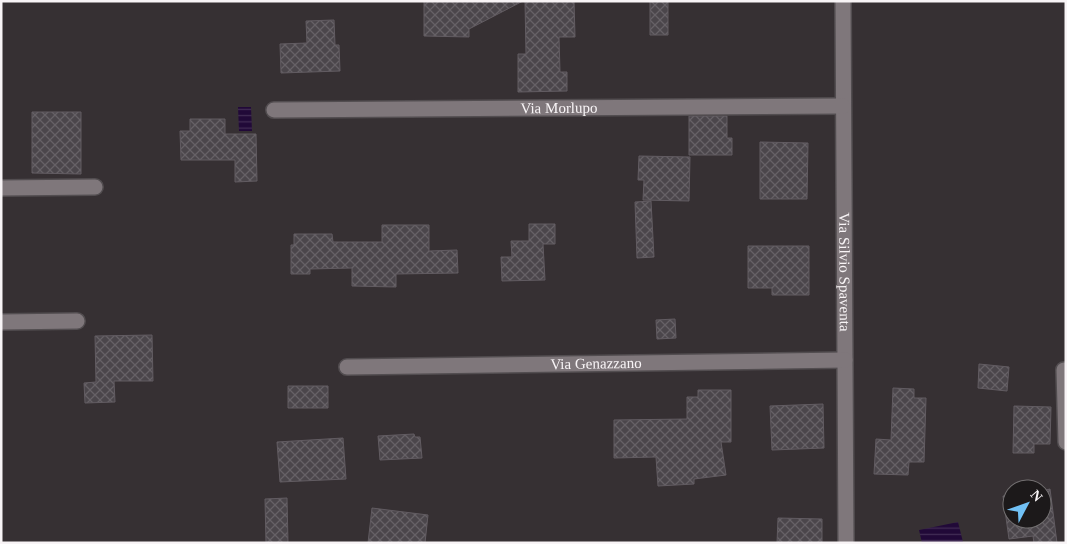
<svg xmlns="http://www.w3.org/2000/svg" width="1067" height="544" font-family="'Times New Roman',serif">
<defs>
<pattern id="water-rules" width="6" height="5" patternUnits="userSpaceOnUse" patternTransform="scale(1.25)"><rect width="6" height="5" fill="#210938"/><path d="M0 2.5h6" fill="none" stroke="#422d55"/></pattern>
<pattern id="building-cross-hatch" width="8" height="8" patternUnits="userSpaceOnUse" patternTransform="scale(1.25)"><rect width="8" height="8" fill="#4b464b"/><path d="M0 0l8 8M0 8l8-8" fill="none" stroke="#666166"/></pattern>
</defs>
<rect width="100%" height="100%" fill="#363033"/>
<path fill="url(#water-rules)" d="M 238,107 L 251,107 L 252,131 L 239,131 Z
M 958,522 L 963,542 L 922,543 L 919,530 Z"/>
<path fill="url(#building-cross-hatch)" stroke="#625c62" d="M 424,1 L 523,1 L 469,29 L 469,37 L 424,36 Z
M 525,1 L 574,1 L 575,37 L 559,37 L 560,72 L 567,72 L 567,91 L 518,92 L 518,54 L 526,54 Z
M 650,1 L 668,1 L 668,35 L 650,35 Z
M 334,20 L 335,45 L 339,45 L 340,71 L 281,73 L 280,44 L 307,43 L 306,21 Z
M 32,112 L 81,112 L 81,174 L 32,173 Z
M 689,116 L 727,116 L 727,138 L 732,138 L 732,155 L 689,155 Z
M 190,119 L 225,119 L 225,134 L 256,134 L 257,181 L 235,182 L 235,160 L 181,160 L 180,131 L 190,131 Z
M 760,142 L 808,143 L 807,199 L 760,199 Z
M 639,156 L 690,157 L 689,201 L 643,200 L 644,180 L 638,180 Z
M 651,201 L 654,257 L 637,258 L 635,202 Z
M 529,224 L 555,224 L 555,244 L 543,244 L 545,280 L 502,281 L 501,257 L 512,257 L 511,241 L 529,241 Z
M 382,225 L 429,225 L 429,251 L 457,250 L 458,273 L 396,274 L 396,287 L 352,286 L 352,268 L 310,269 L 310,274 L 291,274 L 291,245 L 294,245 L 294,234 L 332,234 L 333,242 L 382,242 Z
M 748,246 L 809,246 L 809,295 L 772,295 L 772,288 L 748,288 Z
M 675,319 L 676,338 L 657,339 L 656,320 Z
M 152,335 L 153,381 L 114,381 L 115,402 L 85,403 L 84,383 L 96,382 L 95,336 Z
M 979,364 L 1009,367 L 1007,391 L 978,388 Z
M 288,386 L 328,386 L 328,408 L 288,408 Z
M 893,388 L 914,389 L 914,398 L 926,398 L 924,462 L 909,462 L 908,475 L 874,474 L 876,439 L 891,440 Z
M 698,390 L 731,390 L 731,442 L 721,442 L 726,475 L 694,479 L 694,484 L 658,486 L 656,457 L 614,458 L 614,420 L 687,419 L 687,397 L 698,397 Z
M 823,404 L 824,448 L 772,450 L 770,406 Z
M 1014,406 L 1051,407 L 1050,444 L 1034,444 L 1034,453 L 1013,453 Z
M 414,434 L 415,437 L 420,437 L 422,458 L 380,460 L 378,436 Z
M 343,438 L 346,479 L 280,482 L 277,442 Z
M 1050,489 L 1057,543 L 1034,543 L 1033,536 L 1009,539 L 1003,496 L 1012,495 L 1012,519 L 1042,519 L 1042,491 Z
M 287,498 L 288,543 L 266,543 L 265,499 Z
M 372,508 L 428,515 L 425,543 L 368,543 Z
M 778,518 L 822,519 L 822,543 L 777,543 Z"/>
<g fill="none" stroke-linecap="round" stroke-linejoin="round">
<defs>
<g id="minor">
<path id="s1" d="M 843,1 L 846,543"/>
<path id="s2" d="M 274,110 L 843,106"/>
<path d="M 1,188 L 95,187"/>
<path d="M 1,322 L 77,321"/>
<path id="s3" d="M 347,367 L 845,360"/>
<path d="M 1064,370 L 1066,442"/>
</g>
</defs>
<use href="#minor" stroke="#524d50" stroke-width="18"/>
<use href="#minor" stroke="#7f777b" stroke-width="15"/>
</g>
<g text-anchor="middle" stroke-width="4" stroke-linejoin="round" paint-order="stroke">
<g font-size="15" fill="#f8f4f6" stroke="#1c191a">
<text dy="5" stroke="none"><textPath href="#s2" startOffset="285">Via Morlupo</textPath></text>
<text dy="5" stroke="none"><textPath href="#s1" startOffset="271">Via Silvio Spaventa</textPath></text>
<text dy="5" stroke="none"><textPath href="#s3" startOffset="249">Via Genazzano</textPath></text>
</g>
</g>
<rect width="1067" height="544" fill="none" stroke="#f8f4f6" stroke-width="5"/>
<g transform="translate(1027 504) rotate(49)"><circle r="24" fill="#1c191a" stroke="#747172"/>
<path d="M0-4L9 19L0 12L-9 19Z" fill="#71c1f5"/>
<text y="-8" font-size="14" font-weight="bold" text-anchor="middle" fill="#f8f4f6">N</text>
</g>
</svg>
